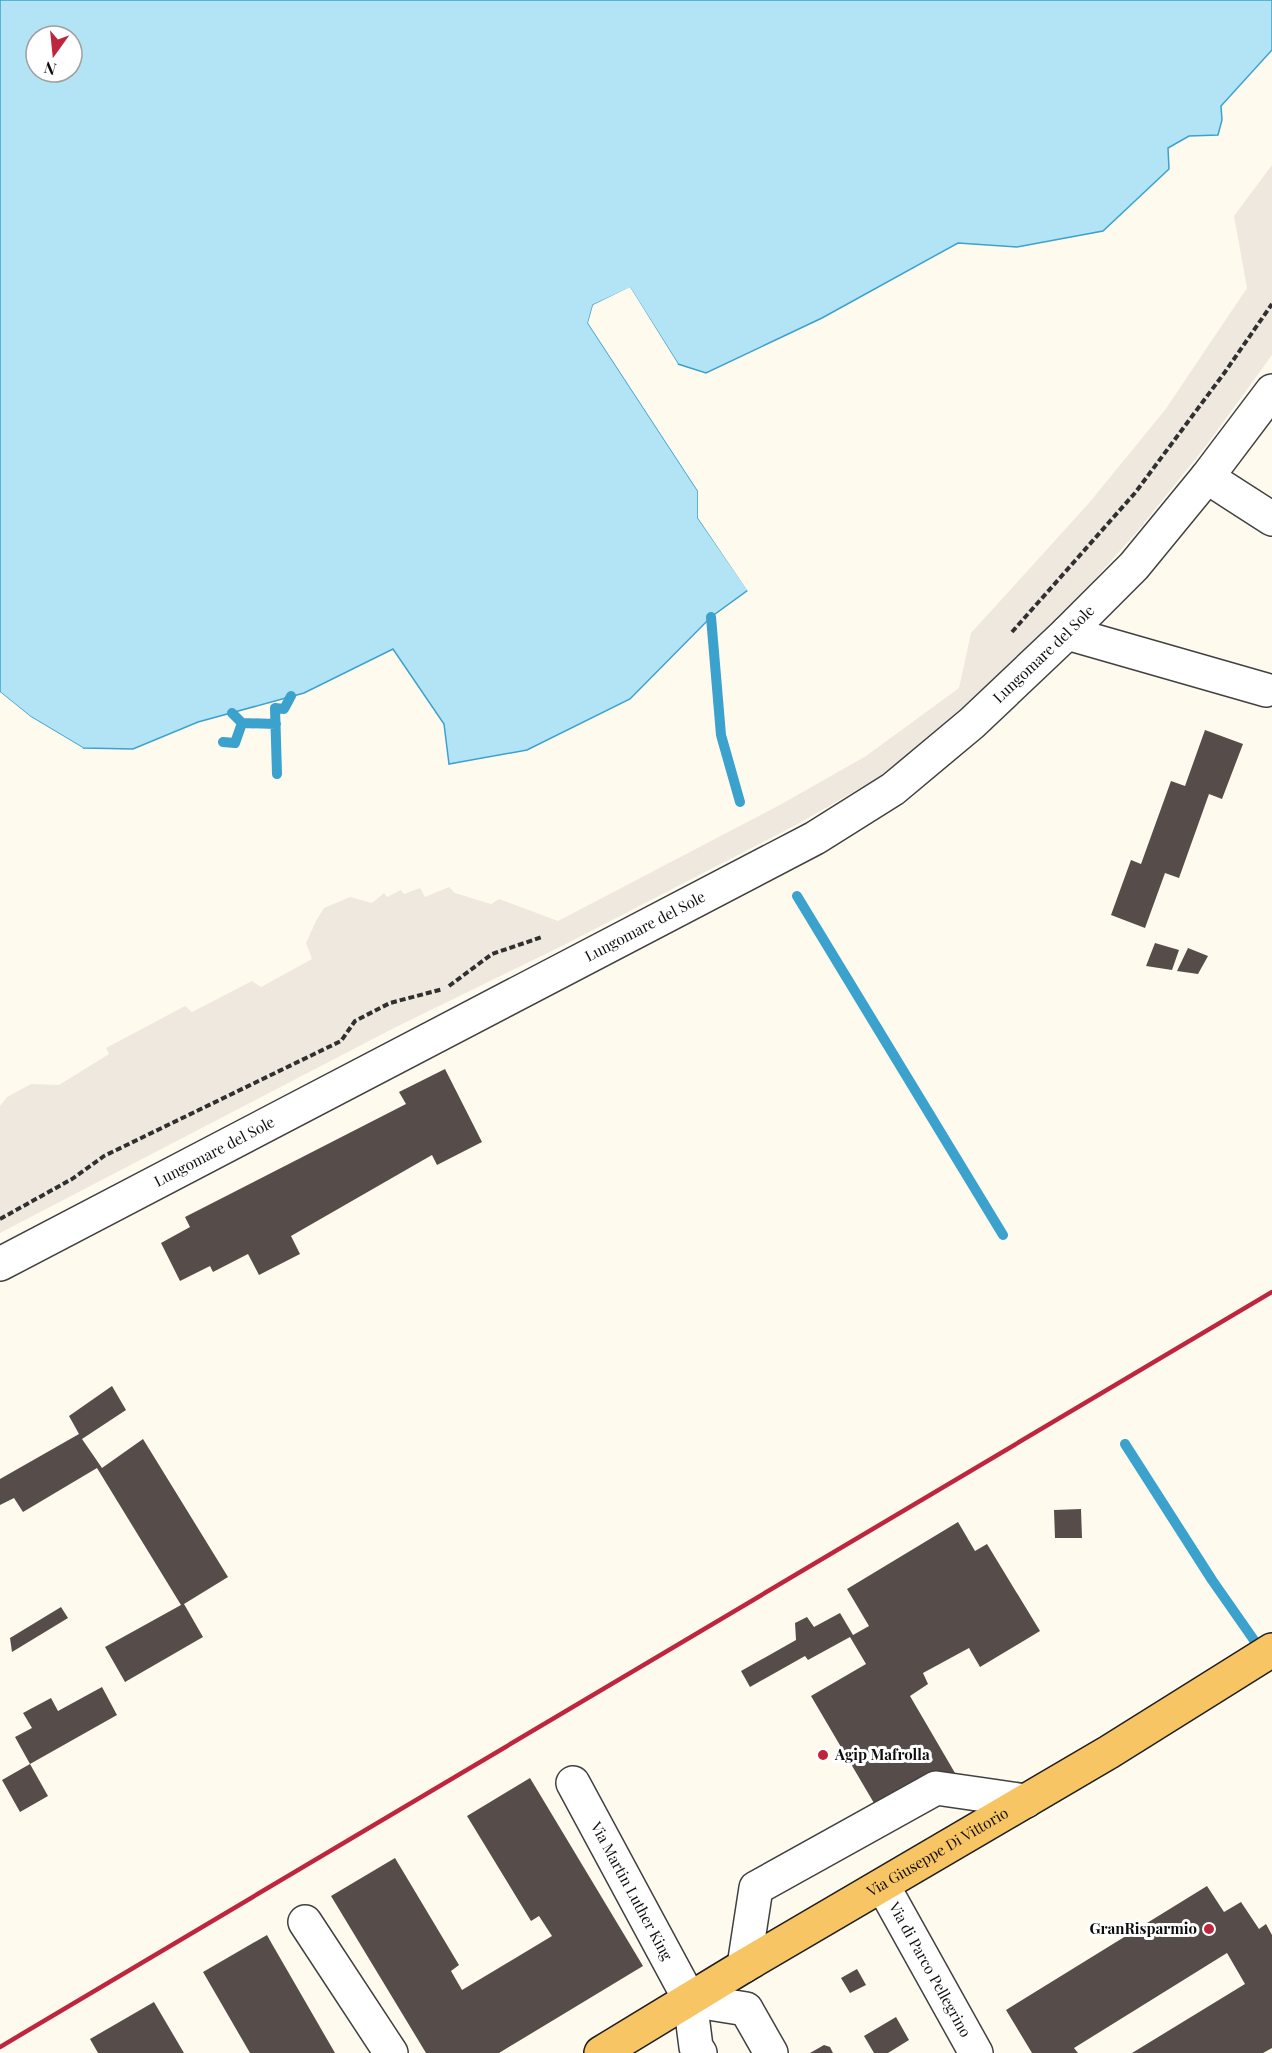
<svg xmlns="http://www.w3.org/2000/svg" width="1272" height="2053" font-family="'Playfair Display',serif">
<rect width="100%" height="100%" fill="#fffaee"/>
<path fill="#efe8de" d="M 1272,165 L 1272,355 L 1206,446 L 1136,533 L 1045,635 L 976,704 L 881,776 L 796,825 L 564,945 L 396,1027 L 0,1233 L 0,1106 L 7,1097 L 31,1084 L 59,1085 L 109,1054 L 106,1048 L 185,1006 L 192,1012 L 252,981 L 261,987 L 312,959 L 306,943 L 316,921 L 324,908 L 350,897 L 372,903 L 384,893 L 387,897 L 401,890 L 404,894 L 420,888 L 425,897 L 449,887 L 455,893 L 491,904 L 499,899 L 558,921 L 778,806 L 866,756 L 959,688 L 971,633 L 1089,503 L 1165,410 L 1247,288 L 1234,216 Z"/>
<path fill="#b3e4f6" stroke="#3aa2cd" stroke-width="1.5" fill-rule="evenodd" d="M 0,0 L 1272,0 L 1272,50 L 1221,106 L 1222,120 L 1218,135 L 1189,136 L 1168,148 L 1169,169 L 1103,231 L 1017,247 L 958,243 L 822,318 L 706,373 L 678,364 L 630,288 L 593,305 L 588,323 L 698,491 L 698,518 L 748,590 L 711,617 L 630,699 L 527,750 L 449,764 L 444,724 L 393,649 L 304,693 L 198,722 L 133,749 L 83,748 L 31,717 L 0,692 ZM 36,36 L 72,36 L 72,72 L 36,72 Z"/>
<path fill="#fffaee" d="M 630,287 L 678,364 L 676,366 L 629,291 L 595,307 L 591,323 L 700,489 L 701,517 L 750,589 L 749,593 L 698,518 L 698,491 L 588,323 L 593,305 Z
M 0,692 L 31,717 L 83,748 L 81,751 L 30,719 L 0,696 Z"/>
<g fill="none" stroke-linecap="round" stroke-linejoin="round">
<path stroke="#3aa2cd" stroke-width="10" d="M 711,617 L 721,735 L 740,802
M 242,723 L 276,724
M 223,742 L 235,743 L 242,723 L 232,713
M 277,774 L 275,708 L 284,709 L 291,696
M 797,896 L 1003,1235
M 1125,1444 L 1212,1580 L 1263,1653"/>
</g>
<path fill="#564d4a" d="M 1205,730 L 1243,744 L 1222,799 L 1209,794 L 1179,878 L 1165,873 L 1145,928 L 1111,915 L 1131,860 L 1141,864 L 1171,781 L 1185,786 Z
M 1155,943 L 1179,950 L 1172,970 L 1146,966 Z
M 1188,948 L 1208,956 L 1198,974 L 1177,971 Z
M 445,1069 L 482,1142 L 437,1165 L 432,1155 L 291,1236 L 300,1254 L 259,1275 L 248,1254 L 213,1272 L 210,1266 L 180,1281 L 161,1243 L 190,1227 L 185,1217 L 406,1104 L 399,1092 Z
M 112,1386 L 126,1410 L 82,1439 L 102,1468 L 143,1439 L 228,1577 L 184,1604 L 203,1637 L 125,1682 L 105,1647 L 181,1605 L 97,1468 L 23,1512 L 14,1498 L 0,1505 L 0,1479 L 79,1434 L 69,1416 Z
M 1081,1509 L 1082,1538 L 1055,1538 L 1054,1510 Z
M 958,1522 L 975,1551 L 987,1544 L 1040,1631 L 980,1667 L 969,1648 L 923,1673 L 928,1684 L 910,1696 L 955,1773 L 881,1815 L 811,1696 L 866,1664 L 850,1637 L 808,1660 L 805,1656 L 750,1687 L 741,1671 L 796,1640 L 795,1623 L 807,1617 L 814,1627 L 840,1613 L 853,1635 L 869,1626 L 847,1589 Z
M 61,1607 L 68,1618 L 12,1652 L 10,1638 Z
M 102,1687 L 117,1715 L 30,1764 L 15,1737 L 32,1728 L 23,1713 L 51,1698 L 58,1711 Z
M 30,1764 L 48,1796 L 20,1812 L 2,1780 Z
M 530,1778 L 643,1966 L 499,2053 L 426,2053 L 331,1896 L 395,1858 L 459,1965 L 451,1971 L 462,1990 L 552,1936 L 539,1916 L 531,1921 L 467,1816 Z
M 1207,1886 L 1224,1912 L 1241,1902 L 1259,1929 L 1266,1924 L 1272,1935 L 1272,2048 L 1263,2053 L 1132,2053 L 1245,1984 L 1227,1953 L 1074,2048 L 1078,2053 L 1032,2053 L 1006,2010 Z
M 267,1935 L 272,1944 L 335,2053 L 250,2053 L 203,1972 Z
M 857,1969 L 866,1985 L 850,1993 L 841,1978 Z
M 154,2002 L 184,2053 L 98,2053 L 90,2039 Z
M 896,2017 L 909,2040 L 888,2053 L 874,2053 L 864,2036 Z
M 824,2045 L 830,2047 L 833,2053 L 810,2053 Z"/>
<g fill="none" stroke-linecap="round" stroke-linejoin="round">
<defs>
<g id="minor">
<path d="M 1207,477 L 1272,519"/>
<path d="M 1067,633 L 1266,690"/>
<path id="s1" d="M 0,1264 L 815,838 L 893,789 L 972,723 L 1067,633 L 1134,566 L 1207,477 L 1272,391"/>
<path id="s2" d="M 573,1783 L 690,2000 L 696,2047 L 700,2053"/>
<path id="s3" d="M 883,1886 L 976,2053"/>
<path d="M 305,1922 L 391,2053"/>
<path d="M 744,1966 L 756,1888 L 936,1788 L 1026,1801"/>
<path d="M 690,2000 L 746,2009 L 771,2053"/>
</g>
<g id="major">
<path id="s4" d="M 601,2053 L 744,1966 L 1109,1752 L 1272,1650"/>
</g>
</defs>
<use href="#minor" stroke="#414141" stroke-width="36"/>
<use href="#major" stroke="#1f1f1f" stroke-width="36"/>
<path stroke="#303030" stroke-width="4" stroke-dasharray="6 3" stroke-linecap="butt" d="M 1012,632 L 1135,493 L 1225,372 L 1272,304
M 449,986 L 492,954 L 542,937
M 0,1219 L 72,1179 L 104,1156 L 341,1041 L 355,1021 L 390,1003 L 443,989"/>
<use href="#minor" stroke="#fff" stroke-width="33"/>
<use href="#major" stroke="#f8c565" stroke-width="33"/>
<path stroke="#be263d" stroke-width="4.5" d="M 0,2047 L 1272,1292"/>
</g>
<g fill="#be263d" stroke="#fff" stroke-width="2">
<circle cx="823" cy="1755" r="6"/>
<circle cx="1209" cy="1929" r="6"/>
</g>
<g text-anchor="middle" stroke-width="6" stroke-linejoin="round" paint-order="stroke">
<g font-size="15" fill="#0e0e0e" stroke="#fff">
<text dy="5" stroke="none"><textPath href="#s1" startOffset="1214">Lungomare del Sole</textPath></text>
<text dy="5" stroke="none"><textPath href="#s1" startOffset="728">Lungomare del Sole</textPath></text>
<text dy="5" stroke="none"><textPath href="#s1" startOffset="242">Lungomare del Sole</textPath></text>
<text dy="5" stroke="none"><textPath href="#s4" startOffset="392">Via Giuseppe Di Vittorio</textPath></text>
<text dy="5" stroke="none"><textPath href="#s2" startOffset="123">Via Martin Luther King</textPath></text>
<text dy="5" stroke="none"><textPath href="#s3" startOffset="96">Via di Parco Pellegrino</textPath></text>
</g>
<g font-size="15" font-weight="bold" fill="#0e0e0e" stroke="#fff" text-anchor="start">
<text x="835" y="1760">Agip Mafrolla</text>
<text x="1197" y="1934" text-anchor="end">GranRisparmio</text>
</g>
</g>
<g transform="translate(54 54) rotate(195)"><circle r="28" fill="#ffffff" stroke="#9f9f9f" stroke-width="1.5"/>
<path d="M0-4.5L10 22L0 15L-10 22Z" fill="#be263d"/>
<text y="-9" font-size="16" font-weight="bold" text-anchor="middle" fill="#0e0e0e">N</text>
</g>
</svg>
